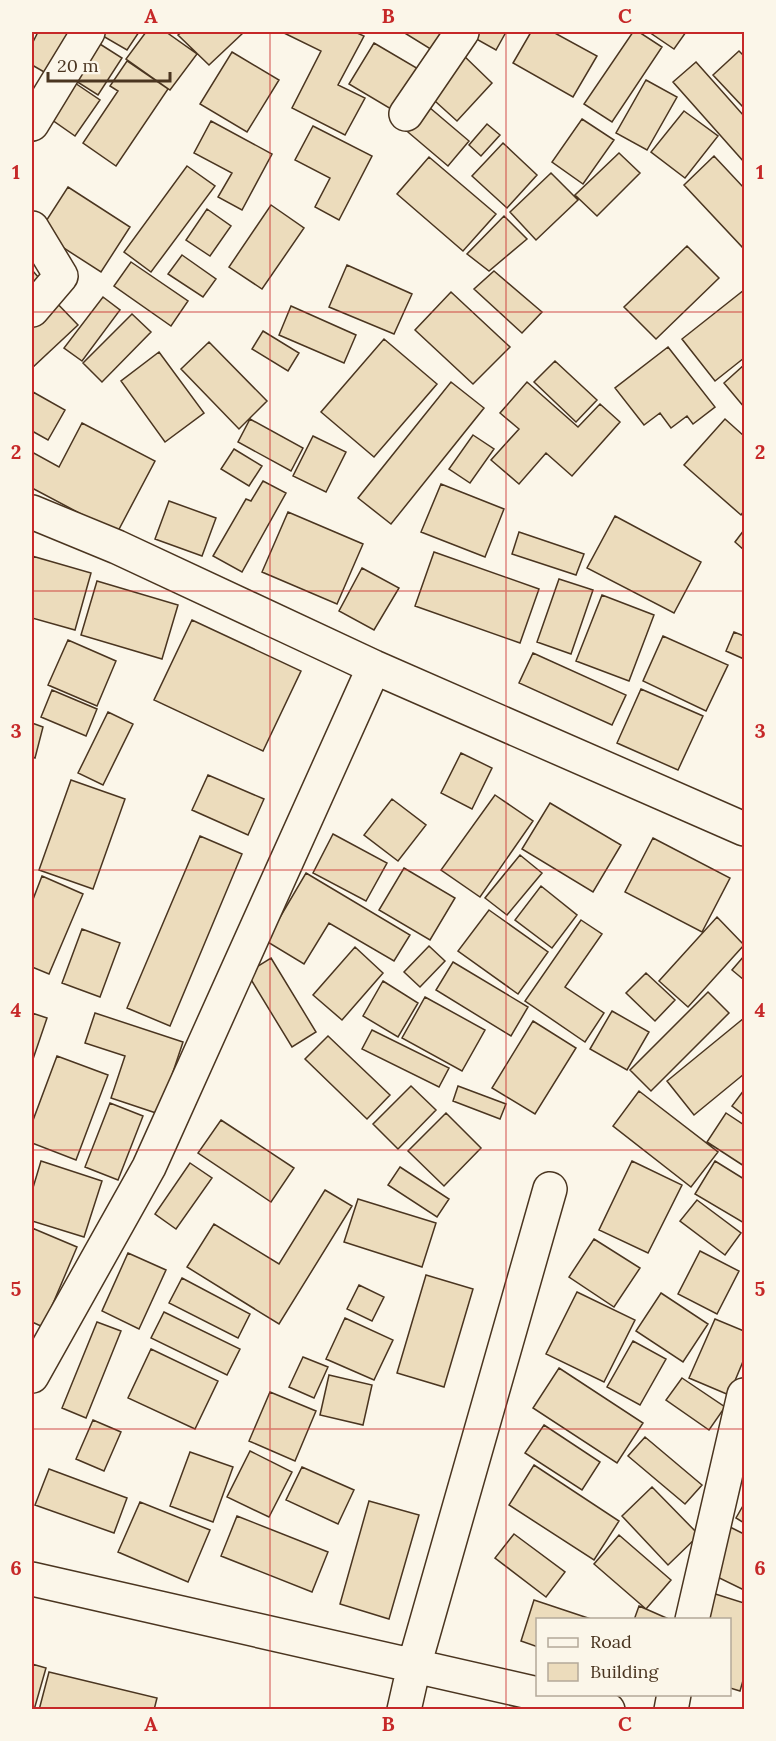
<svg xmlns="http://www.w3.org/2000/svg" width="776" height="1741" font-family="Lora,serif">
<rect width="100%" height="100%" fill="#fbf6e9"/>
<path fill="#ecdcbc" stroke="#4a3520" stroke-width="1.5" d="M 38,32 L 77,32 L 51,76 L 32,65 L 32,44 Z
M 96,32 L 139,32 L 127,50 Z
M 146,32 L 166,32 L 197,54 L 170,90 L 126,59 Z
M 182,32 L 244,32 L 209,65 L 178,35 Z
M 282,32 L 355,32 L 364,36 L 338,85 L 365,98 L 345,135 L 292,108 L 321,51 Z
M 403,32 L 450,32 L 437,53 Z
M 474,32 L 506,32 L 496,50 L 471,36 Z
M 531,32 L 553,32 L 597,56 L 573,97 L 513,63 Z
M 633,32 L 639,32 L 662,47 L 612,122 L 584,104 Z
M 649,32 L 686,32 L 674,49 Z
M 92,39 L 122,58 L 98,95 L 68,76 Z
M 374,43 L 420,70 L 396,112 L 349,84 Z
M 739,51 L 744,56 L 744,108 L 713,75 Z
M 232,52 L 279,80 L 247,132 L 200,104 Z
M 461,53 L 492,83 L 457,121 L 425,92 Z
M 127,61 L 168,89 L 116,166 L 83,143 L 118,91 L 110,86 Z
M 696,62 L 744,116 L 744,162 L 673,82 Z
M 69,79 L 100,100 L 75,136 L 45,115 Z
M 646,80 L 677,97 L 647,150 L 616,133 Z
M 423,102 L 469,141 L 448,166 L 402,127 Z
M 684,111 L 718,136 L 685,178 L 651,152 Z
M 582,119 L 614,140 L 583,184 L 552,162 Z
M 211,121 L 272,154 L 242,210 L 218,197 L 232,173 L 194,153 Z
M 487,124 L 500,135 L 481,156 L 469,145 Z
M 313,126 L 372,156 L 339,220 L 315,207 L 330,178 L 295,160 Z
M 503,143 L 537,175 L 507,208 L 472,176 Z
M 619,153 L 640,173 L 597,216 L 575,195 Z
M 714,156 L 744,188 L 744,249 L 684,185 Z
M 429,157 L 496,214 L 463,251 L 397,194 Z
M 187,166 L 215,186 L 151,272 L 124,252 Z
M 551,173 L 578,200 L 536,240 L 510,212 Z
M 68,187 L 130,227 L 101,272 L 39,232 Z
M 271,205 L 304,228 L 262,289 L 229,267 Z
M 207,209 L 231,226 L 210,256 L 186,240 Z
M 504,216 L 527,239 L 489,271 L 467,254 Z
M 687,246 L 719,278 L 656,339 L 624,307 Z
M 182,255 L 216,279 L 203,297 L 168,274 Z
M 131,262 L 188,301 L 171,326 L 114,286 Z
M 347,265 L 412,294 L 394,334 L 329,307 Z
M 32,270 L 46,286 L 32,299 Z
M 494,271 L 542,312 L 522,333 L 474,289 Z
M 744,290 L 744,358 L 715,381 L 682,339 Z
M 451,292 L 510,347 L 473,384 L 415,330 Z
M 51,297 L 78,325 L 32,368 L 32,315 Z
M 103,297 L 120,310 L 82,361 L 64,348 Z
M 291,306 L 356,335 L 344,363 L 279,335 Z
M 132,314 L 151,332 L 102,382 L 83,363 Z
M 263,331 L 299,353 L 288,371 L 252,349 Z
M 384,339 L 437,384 L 374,457 L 321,412 Z
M 209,342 L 267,401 L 239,429 L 181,369 Z
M 668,347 L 715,407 L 693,424 L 687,416 L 671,428 L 660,413 L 644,425 L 615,388 Z
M 159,352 L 204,413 L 165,442 L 121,381 Z
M 555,361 L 597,400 L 576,422 L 534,382 Z
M 744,365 L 744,407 L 724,383 Z
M 451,382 L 484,408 L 391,524 L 358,498 Z
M 527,382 L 578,427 L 600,404 L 620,422 L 572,476 L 546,453 L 519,484 L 491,460 L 519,429 L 500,413 Z
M 33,392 L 65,410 L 48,440 L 32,431 Z
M 250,419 L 303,448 L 291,471 L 238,442 Z
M 725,419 L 744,436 L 744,511 L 741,515 L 684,465 Z
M 82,423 L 155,461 L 117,533 L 32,488 L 32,452 L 59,467 Z
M 473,435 L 494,449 L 470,483 L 449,469 Z
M 313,436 L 346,452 L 326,492 L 293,476 Z
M 234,449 L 262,466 L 249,486 L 221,469 Z
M 263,481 L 286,493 L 242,572 L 213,556 L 246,499 L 251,501 Z
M 441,484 L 504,509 L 485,557 L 421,532 Z
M 169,501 L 216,518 L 202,556 L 155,539 Z
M 288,512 L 363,544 L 337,604 L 262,572 Z
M 615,516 L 701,562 L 674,613 L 587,568 Z
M 744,530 L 744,550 L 735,542 Z
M 519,532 L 584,554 L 576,575 L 512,554 Z
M 434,552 L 539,589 L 520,643 L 415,606 Z
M 32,556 L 91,573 L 75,630 L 32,618 Z
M 362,568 L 399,588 L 374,630 L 339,611 Z
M 559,579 L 593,590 L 571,654 L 537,642 Z
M 97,581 L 178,605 L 162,659 L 81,635 Z
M 602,595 L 654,615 L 629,681 L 576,661 Z
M 192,620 L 301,671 L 263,751 L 154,700 Z
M 734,632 L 744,636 L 744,659 L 726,651 Z
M 663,636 L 728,665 L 706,711 L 643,681 Z
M 68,640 L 116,661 L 97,706 L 48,685 Z
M 533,653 L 626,695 L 612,725 L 519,683 Z
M 641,689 L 703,716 L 678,770 L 617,743 Z
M 52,690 L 97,709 L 86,736 L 41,717 Z
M 108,712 L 133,724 L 103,785 L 78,773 Z
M 32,723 L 43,727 L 35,758 L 32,757 Z
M 461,753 L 492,768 L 472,809 L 441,793 Z
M 208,775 L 264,799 L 248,835 L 192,810 Z
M 71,780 L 125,799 L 93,889 L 39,870 Z
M 495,795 L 533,821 L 480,897 L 441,870 Z
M 392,799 L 426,825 L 398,861 L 364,835 Z
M 550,803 L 621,845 L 593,892 L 522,849 Z
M 333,834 L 387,863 L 366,901 L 313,873 Z
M 200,836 L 242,854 L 170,1026 L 127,1008 Z
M 653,838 L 730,878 L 702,932 L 625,892 Z
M 520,855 L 542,873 L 507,915 L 485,898 Z
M 404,868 L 455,898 L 430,940 L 379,910 Z
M 306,873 L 410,935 L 394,961 L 329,923 L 304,964 L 266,941 Z
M 42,876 L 83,894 L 49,974 L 32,967 L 32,902 Z
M 541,886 L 577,915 L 552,948 L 515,920 Z
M 489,910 L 548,952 L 518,994 L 458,951 Z
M 717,917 L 744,945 L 688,1007 L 659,981 Z
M 581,920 L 602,934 L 565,987 L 604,1013 L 585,1042 L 525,1001 Z
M 82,929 L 120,943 L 100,997 L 62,983 Z
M 429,946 L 445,961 L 420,987 L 404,972 Z
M 355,947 L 383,973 L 342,1020 L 313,995 Z
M 744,956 L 744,980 L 732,970 Z
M 271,958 L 316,1032 L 292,1047 L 247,973 Z
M 453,962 L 528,1007 L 511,1036 L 436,990 Z
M 646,973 L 675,1000 L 655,1021 L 626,993 Z
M 383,981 L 418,1003 L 398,1037 L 363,1016 Z
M 708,992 L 729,1013 L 651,1091 L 630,1070 Z
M 425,997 L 485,1030 L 462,1071 L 402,1038 Z
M 612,1011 L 649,1032 L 627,1070 L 590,1049 Z
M 32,1013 L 47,1018 L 32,1062 Z
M 95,1013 L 183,1042 L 159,1114 L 111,1098 L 125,1056 L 85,1043 Z
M 744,1018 L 744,1074 L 694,1115 L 667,1081 Z
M 533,1021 L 576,1048 L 535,1114 L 492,1088 Z
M 372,1030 L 449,1068 L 439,1087 L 362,1049 Z
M 328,1036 L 390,1095 L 367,1119 L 305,1059 Z
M 57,1056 L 108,1075 L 76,1160 L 32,1143 L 32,1123 Z
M 411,1086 L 436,1110 L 398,1149 L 373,1124 Z
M 458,1086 L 506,1104 L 500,1119 L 453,1101 Z
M 744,1090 L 744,1115 L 732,1106 Z
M 639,1091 L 718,1152 L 691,1187 L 613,1126 Z
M 110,1103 L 143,1116 L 118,1180 L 85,1167 Z
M 446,1113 L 481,1148 L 444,1186 L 408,1151 Z
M 726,1113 L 744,1125 L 744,1166 L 707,1142 Z
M 221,1120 L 294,1168 L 271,1202 L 198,1153 Z
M 41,1161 L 102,1181 L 84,1237 L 32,1221 L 32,1191 Z
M 632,1161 L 682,1185 L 648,1253 L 599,1230 Z
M 715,1161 L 744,1179 L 744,1223 L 695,1194 Z
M 190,1163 L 212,1178 L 176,1229 L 155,1214 Z
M 400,1167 L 449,1199 L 437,1217 L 388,1185 Z
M 325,1190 L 352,1206 L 279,1324 L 187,1267 L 214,1224 L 279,1264 Z
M 358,1199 L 436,1223 L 422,1267 L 344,1242 Z
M 697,1200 L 741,1233 L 725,1255 L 680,1221 Z
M 32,1228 L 77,1247 L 43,1327 L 32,1322 Z
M 594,1239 L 640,1268 L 614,1307 L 569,1277 Z
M 700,1251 L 739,1271 L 717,1314 L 678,1294 Z
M 128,1253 L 166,1270 L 139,1329 L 102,1311 Z
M 426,1275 L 473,1289 L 444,1387 L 397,1373 Z
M 182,1278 L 250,1314 L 238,1338 L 169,1303 Z
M 359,1285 L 384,1297 L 372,1321 L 347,1309 Z
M 577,1292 L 635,1320 L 604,1382 L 546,1354 Z
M 661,1293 L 708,1324 L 683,1362 L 636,1331 Z
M 164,1312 L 240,1349 L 227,1375 L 151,1338 Z
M 345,1318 L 393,1340 L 374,1380 L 326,1359 Z
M 715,1319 L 744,1331 L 744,1359 L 729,1395 L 689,1378 Z
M 97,1322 L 121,1331 L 86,1418 L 62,1408 Z
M 633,1341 L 666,1359 L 640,1405 L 607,1387 Z
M 151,1349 L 218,1381 L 195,1429 L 128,1398 Z
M 303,1357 L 328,1367 L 314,1398 L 289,1387 Z
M 559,1368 L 643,1423 L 617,1463 L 533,1408 Z
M 329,1375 L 372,1385 L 363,1425 L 320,1415 Z
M 682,1378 L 725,1407 L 709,1430 L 666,1400 Z
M 270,1392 L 316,1411 L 295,1461 L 249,1441 Z
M 93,1420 L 121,1432 L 104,1471 L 76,1459 Z
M 544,1425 L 600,1462 L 582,1490 L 525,1453 Z
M 645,1437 L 702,1485 L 685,1504 L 628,1456 Z
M 250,1451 L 292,1472 L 269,1517 L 227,1497 Z
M 190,1452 L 233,1467 L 213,1522 L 170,1506 Z
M 534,1465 L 619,1521 L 594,1560 L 509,1505 Z
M 302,1467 L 354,1490 L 338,1524 L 286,1500 Z
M 49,1469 L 127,1498 L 114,1533 L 35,1505 Z
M 652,1487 L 699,1535 L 668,1565 L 622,1516 Z
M 369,1501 L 419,1515 L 389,1619 L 340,1604 Z
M 140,1502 L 210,1530 L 188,1582 L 118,1552 Z
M 744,1504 L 744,1523 L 736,1518 Z
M 237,1516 L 328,1552 L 312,1592 L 221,1556 Z
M 728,1526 L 744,1534 L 744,1590 L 707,1572 Z
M 514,1534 L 565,1572 L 546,1597 L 495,1558 Z
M 619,1535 L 671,1580 L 646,1609 L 594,1564 Z
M 709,1592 L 744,1603 L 744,1677 L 740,1691 L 730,1688 L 730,1620 L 701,1620 Z
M 534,1600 L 594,1620 L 538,1620 L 538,1647 L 521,1641 Z
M 639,1606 L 646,1609 L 671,1620 L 634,1620 Z
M 32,1664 L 46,1668 L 34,1710 L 32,1710 Z
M 49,1672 L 157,1698 L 154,1710 L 39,1710 Z"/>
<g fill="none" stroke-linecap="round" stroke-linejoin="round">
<defs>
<path id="street" d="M 406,114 L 462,32
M 32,124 L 88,32
M 32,228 L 61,276 L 32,310
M 32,512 L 117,547 L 374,667 L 744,829
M 32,1376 L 149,1167 L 374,667
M 32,1579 L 538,1694
M 692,1620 L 744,1395
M 542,1694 L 608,1710
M 404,1710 L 414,1666 L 550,1189
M 671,1710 L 674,1694"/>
</defs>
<use href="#street" stroke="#4a3520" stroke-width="36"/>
<use href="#street" stroke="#fbf6e9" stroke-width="33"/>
</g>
<path fill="none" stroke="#c62828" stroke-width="1.5" stroke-opacity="0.55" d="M 270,32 L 270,1710M 506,32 L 506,1710M 32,312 L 744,312M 32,591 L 744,591M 32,870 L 744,870M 32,1150 L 744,1150M 32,1429 L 744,1429"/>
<rect width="776" height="1741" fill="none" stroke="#fbf6e9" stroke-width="66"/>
<rect x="536" y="1618" width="195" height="78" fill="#fbf6e9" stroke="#b4a999" stroke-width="1.5"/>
<rect x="548" y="1638" width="30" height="9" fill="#fbf6e9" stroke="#b4a999" stroke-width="1.5"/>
<text x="590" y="1648" font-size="18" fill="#4a3520">Road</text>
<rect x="548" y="1663" width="30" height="18" fill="#ecdcbc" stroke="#b4a999" stroke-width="1.5"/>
<text x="590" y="1678" font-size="18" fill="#4a3520">Building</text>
<path d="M48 72v9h122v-9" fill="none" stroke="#4a3520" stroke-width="3"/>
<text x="57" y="72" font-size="18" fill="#4a3520" stroke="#fbf6e9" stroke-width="4.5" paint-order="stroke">20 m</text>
<rect x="33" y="33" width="710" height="1675" fill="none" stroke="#c62828" stroke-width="2"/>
<g font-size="20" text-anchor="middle" font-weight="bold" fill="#c62828">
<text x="151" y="23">A</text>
<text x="388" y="23">B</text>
<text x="625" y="23">C</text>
<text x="16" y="179">1</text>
<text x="760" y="179">1</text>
<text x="16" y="459">2</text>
<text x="760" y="459">2</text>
<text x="16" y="738">3</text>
<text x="760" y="738">3</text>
<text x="16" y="1017">4</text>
<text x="760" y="1017">4</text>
<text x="16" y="1296">5</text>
<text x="760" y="1296">5</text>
<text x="16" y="1575">6</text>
<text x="760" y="1575">6</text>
<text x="151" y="1731">A</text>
<text x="388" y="1731">B</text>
<text x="625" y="1731">C</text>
</g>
</svg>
